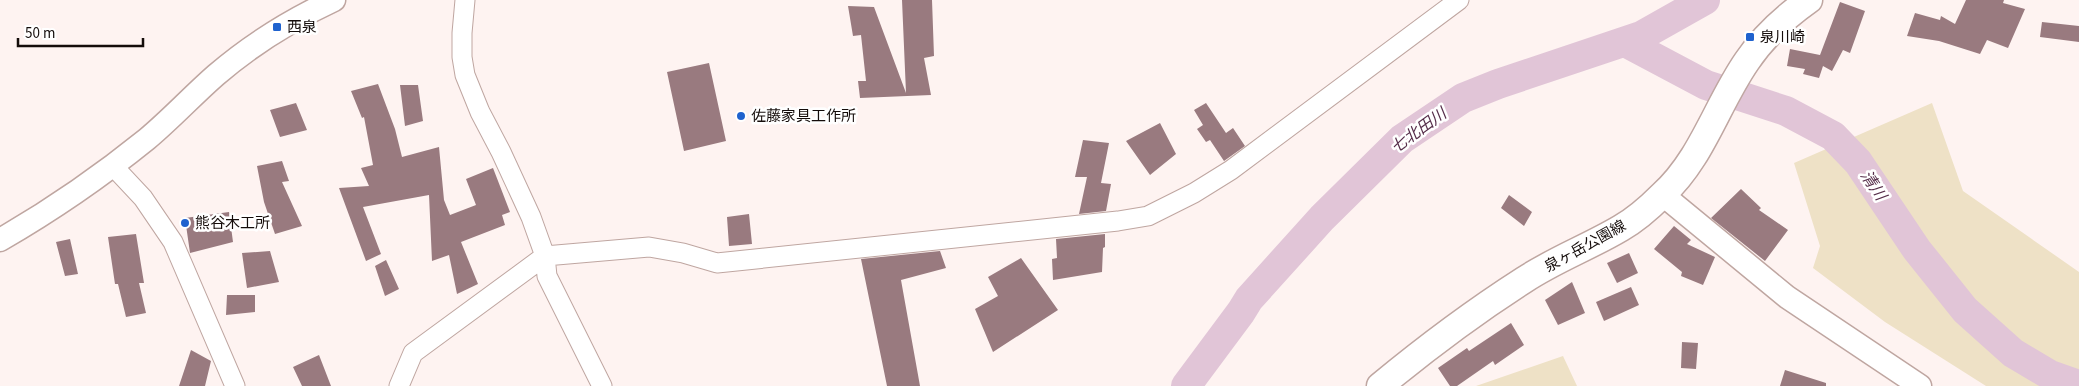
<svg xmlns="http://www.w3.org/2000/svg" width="2079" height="386" font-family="'Source Sans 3','Noto Sans JP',sans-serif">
<rect width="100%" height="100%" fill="#fef3f1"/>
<path fill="#eee1c6" d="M 1932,103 L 1963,191 L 2079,272 L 2079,386 L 1986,386 L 1885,322 L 1813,268 L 1820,246 L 1794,163 Z
M 1563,356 L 1577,386 L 1476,386 Z"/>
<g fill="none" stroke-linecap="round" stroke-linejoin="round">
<path stroke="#e1c5d7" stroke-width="30" d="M 1625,42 L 1706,85 L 1786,111 L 1833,136 L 1858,162 L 1917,250 L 1965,310 L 2013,353 L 2050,375 L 2079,385
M 1186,386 L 1241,312 L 1249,299 L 1322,218 L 1402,139 L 1463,98 L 1498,84 L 1641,36 L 1705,0"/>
</g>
<path fill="#997a7f" d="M 902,0 L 932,0 L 934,56 L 924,58 L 931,95 L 860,98 L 858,81 L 866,81 L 861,35 L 853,36 L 848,6 L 874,7 L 906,93 Z
M 1966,0 L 2004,0 L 2003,3 L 2025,9 L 2008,48 L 1987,40 L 1980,54 L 1939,41 L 1907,36 L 1915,13 L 1940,20 L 1941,16 L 1955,24 Z
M 1840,2 L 1865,11 L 1850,53 L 1843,50 L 1832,71 L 1823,66 L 1819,78 L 1803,74 L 1805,69 L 1787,66 L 1790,49 L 1820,55 Z
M 2042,22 L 2079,26 L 2079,42 L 2040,37 Z
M 709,63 L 726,141 L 684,151 L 667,72 Z
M 378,84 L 395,129 L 402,157 L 439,147 L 444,200 L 450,215 L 476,205 L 466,179 L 493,168 L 510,212 L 502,215 L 505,225 L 461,242 L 478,284 L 457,294 L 449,255 L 432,261 L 429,195 L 363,207 L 381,254 L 366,261 L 339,188 L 369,186 L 361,168 L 373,165 L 364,117 L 362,118 L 351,91 Z
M 400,85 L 418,85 L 423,121 L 405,126 Z
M 296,103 L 307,130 L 280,137 L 270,110 Z
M 1206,103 L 1226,133 L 1233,128 L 1245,146 L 1224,161 L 1210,140 L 1206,142 L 1197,129 L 1203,125 L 1194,110 Z
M 1160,123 L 1176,154 L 1150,175 L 1126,141 Z
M 1083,140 L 1109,143 L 1101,183 L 1111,184 L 1106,211 L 1079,214 L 1087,177 L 1075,177 Z
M 282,161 L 289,181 L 282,182 L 302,226 L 275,234 L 264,202 L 257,166 Z
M 1741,189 L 1761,208 L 1759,210 L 1788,230 L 1765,261 L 1711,218 Z
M 1509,195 L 1532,212 L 1524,226 L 1501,208 Z
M 229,212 L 233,242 L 190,253 L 185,218 Z
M 749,214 L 752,244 L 729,246 L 727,217 Z
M 1674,226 L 1691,240 L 1687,244 L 1715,257 L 1703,285 L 1681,276 L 1682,272 L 1654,249 Z
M 136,234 L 144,283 L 139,283 L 146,313 L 126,317 L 118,284 L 115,284 L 108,237 Z
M 1105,234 L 1105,247 L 1103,248 L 1102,272 L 1053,280 L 1052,259 L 1057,258 L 1056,239 Z
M 70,239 L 78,274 L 65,276 L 56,242 Z
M 270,251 L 279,282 L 247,288 L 242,253 Z
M 940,251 L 946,268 L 901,280 L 920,386 L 887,386 L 861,259 Z
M 1629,253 L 1638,273 L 1617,283 L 1607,263 Z
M 1021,258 L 1058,310 L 993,352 L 975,309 L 998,296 L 988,277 Z
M 386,260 L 399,289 L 385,296 L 375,266 Z
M 1572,282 L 1585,313 L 1558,325 L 1545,300 Z
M 1631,287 L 1639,305 L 1604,321 L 1596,302 Z
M 227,295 L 255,295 L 255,312 L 226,315 Z
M 1511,323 L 1524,345 L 1495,365 L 1493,361 L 1457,386 L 1450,386 L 1438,368 L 1467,348 L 1469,351 Z
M 1682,342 L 1698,343 L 1696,369 L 1681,368 Z
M 191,350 L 211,361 L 205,386 L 179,386 Z
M 319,355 L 331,386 L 302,386 L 293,367 Z
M 1785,370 L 1826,383 L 1826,386 L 1780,386 Z"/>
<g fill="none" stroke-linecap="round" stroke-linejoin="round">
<defs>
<path id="minor" d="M 465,0 L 462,33 L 462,57 L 465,75 L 480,112 L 501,152 L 531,217 L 545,256 L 547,276 L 602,386
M 113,166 L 143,198 L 173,242 L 235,386
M 399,386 L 413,353 L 545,256 L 649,247 L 683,253 L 717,263 L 1118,221 L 1148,216 L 1194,193 L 1231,170 L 1459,0"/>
<path id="tertiary" d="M 1663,195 L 1787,297 L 1920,386
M 0,240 C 52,210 100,177 147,139 C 171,119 192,96 216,75 C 252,44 291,20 334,0"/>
<path id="secondary" d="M 1380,386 C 1426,348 1474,312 1524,280 C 1554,260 1589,247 1621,228 C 1635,220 1650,207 1662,195 C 1702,159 1717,104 1747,61 C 1763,37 1785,17 1809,0"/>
</defs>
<use href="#minor" stroke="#bfa6a1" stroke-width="21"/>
<use href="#tertiary" stroke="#bfa6a1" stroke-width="25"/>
<use href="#secondary" stroke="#bfa6a1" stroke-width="29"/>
<use href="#minor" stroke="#fff" stroke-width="19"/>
<use href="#tertiary" stroke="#fff" stroke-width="22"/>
<use href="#secondary" stroke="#fff" stroke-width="26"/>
</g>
<g fill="#1f62ce" stroke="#fff" stroke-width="2">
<rect x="272" y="22" width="10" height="10" rx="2.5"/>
<rect x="1745" y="32" width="10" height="10" rx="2.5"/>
<circle cx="741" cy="116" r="5"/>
<circle cx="185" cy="223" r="5"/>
</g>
<g text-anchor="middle" stroke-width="5" stroke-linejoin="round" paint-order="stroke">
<g font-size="15" fill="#140c0a" stroke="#fff" text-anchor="start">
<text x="287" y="32">西泉</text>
<text x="1760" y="42">泉川崎</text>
<text x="751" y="121">佐藤家具工作所</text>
<text x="195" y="228">熊谷木工所</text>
</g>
<g font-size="15" fill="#140c0a" stroke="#fff">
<text transform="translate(1585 246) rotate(-29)" y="5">泉ヶ岳公園線</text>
</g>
<g font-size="16" font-style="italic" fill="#562e4a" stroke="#fff">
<text transform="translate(1418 130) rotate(-36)" y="6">七北田川</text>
<text transform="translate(1874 185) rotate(56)" y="6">清川</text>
</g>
</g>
<path d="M18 38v8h125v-8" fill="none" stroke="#140c0a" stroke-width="2.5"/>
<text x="25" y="38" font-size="15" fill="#140c0a" stroke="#ffffff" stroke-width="4" paint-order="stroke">50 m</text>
</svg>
